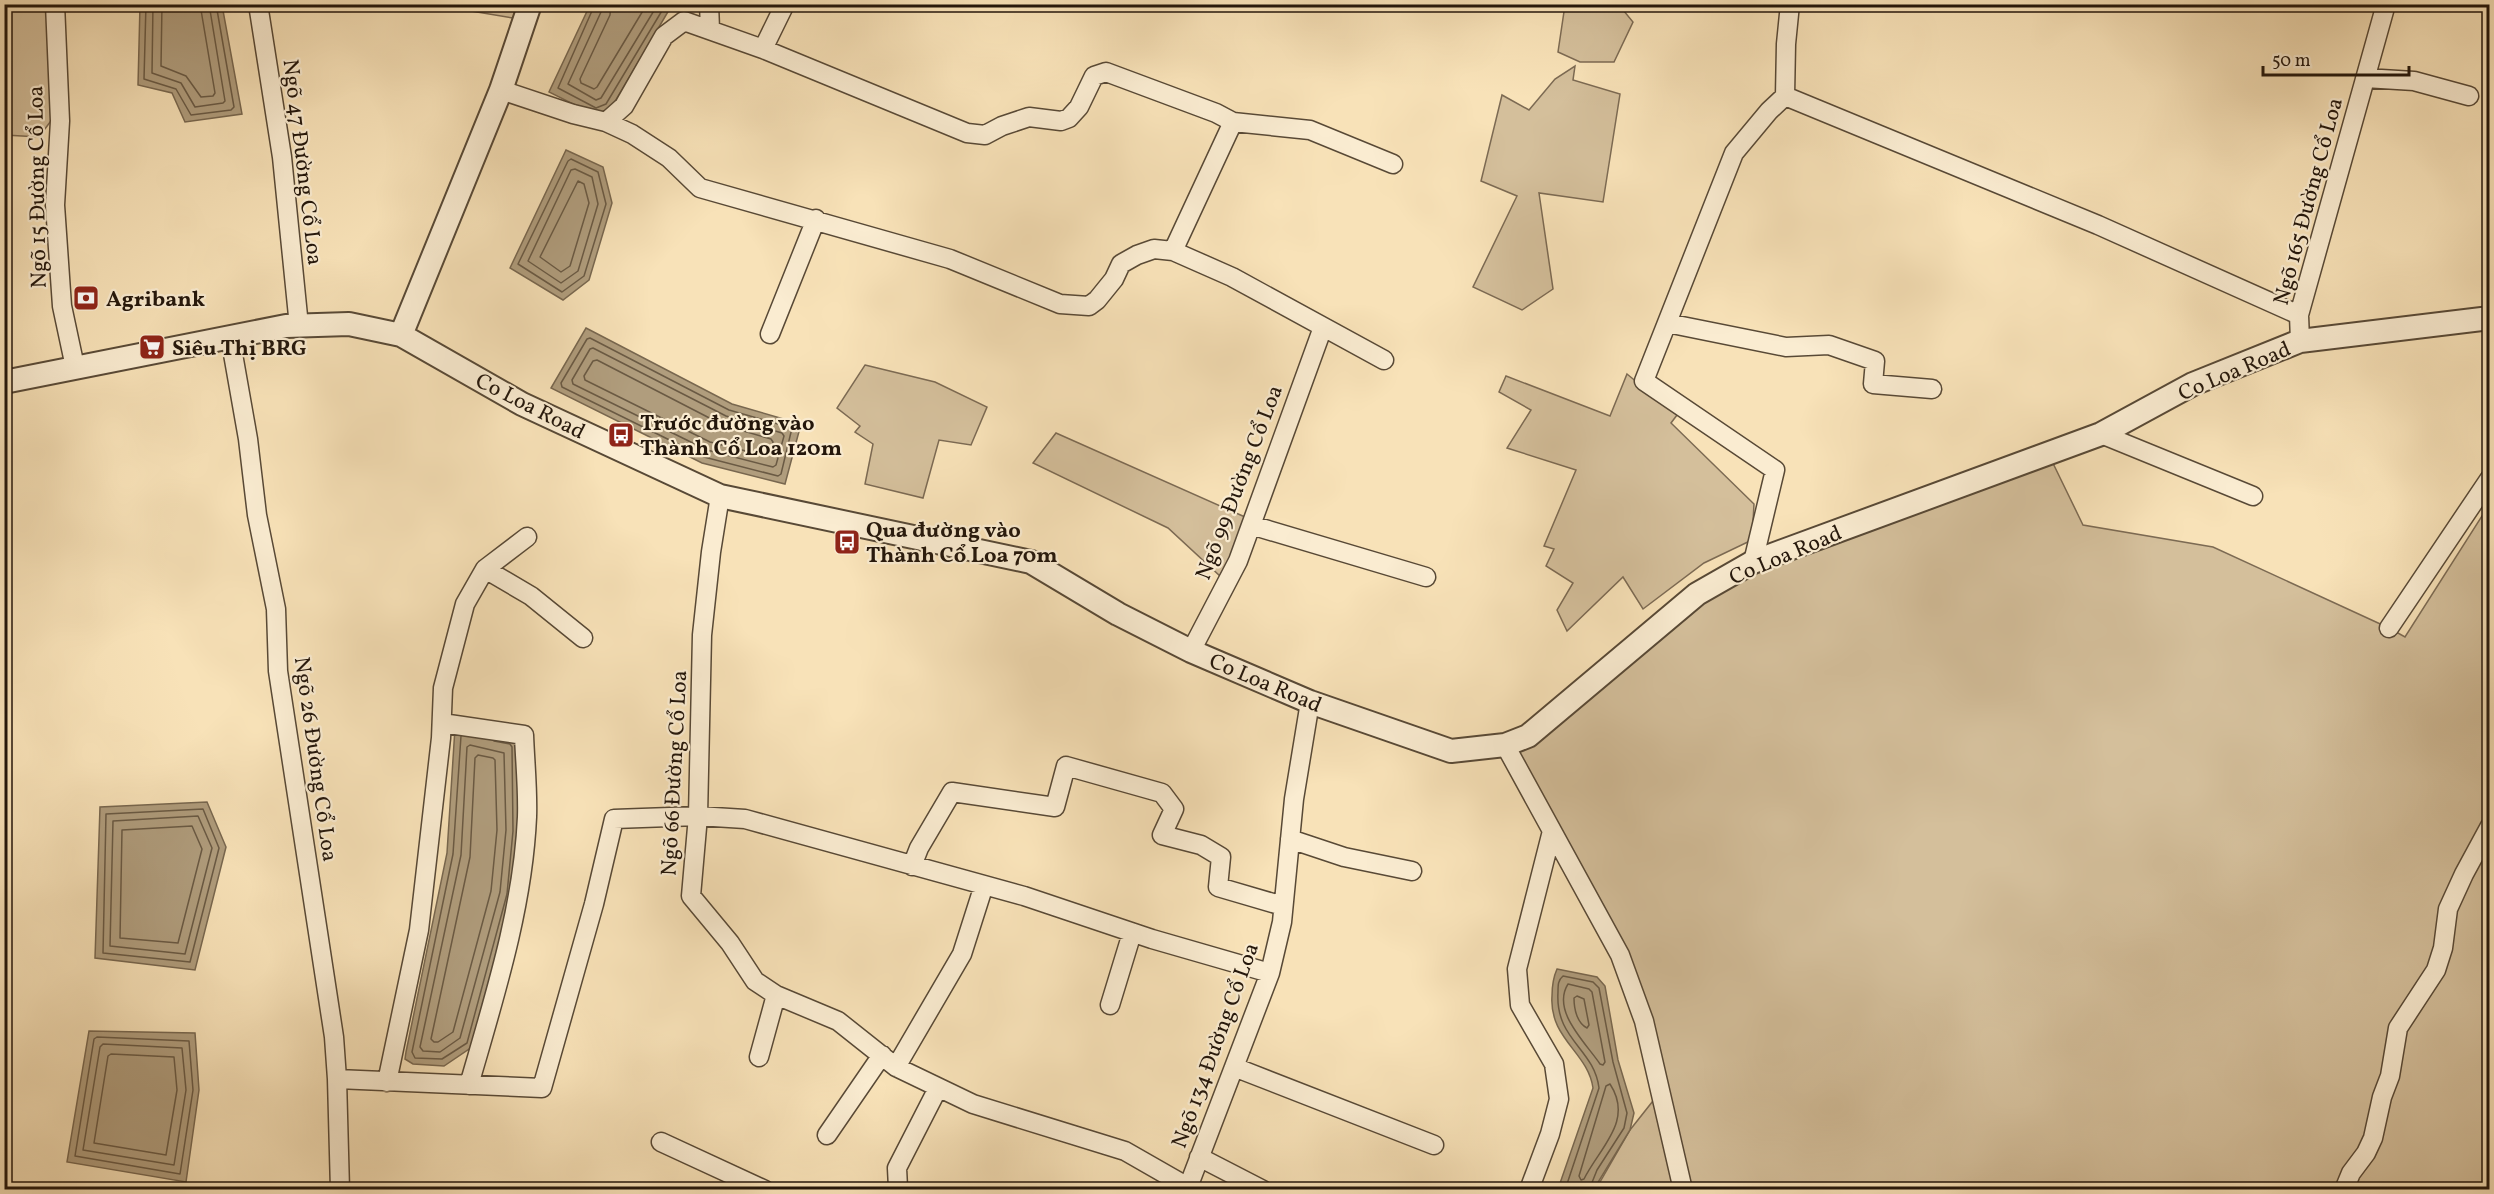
<svg xmlns="http://www.w3.org/2000/svg" width="2494" height="1194" font-family="Vollkorn,serif">
<rect width="100%" height="100%" fill="#f8e2b8"/>
<filter id="stains"><feTurbulence type="fractalNoise" baseFrequency=".00333" numOctaves="4"/><feColorMatrix values="0 0 0 0 .2 0 0 0 0 .09 0 0 0 0 .02 0 0 0 .5 -.17"/></filter>
<radialGradient id="worn" r=".72"><stop offset=".6" stop-color="#630" stop-opacity="0"/><stop offset="1" stop-color="#630" stop-opacity=".3"/></radialGradient>
<path fill="#d4bf9b" stroke="#7c6a53" stroke-width="1.5" d="M 4,5 L 55,5 L 59,110 L 39,137 L 5,135 Z
M 435,5 L 530,5 L 525,20 Z
M 1565,5 L 1619,5 L 1633,22 L 1614,62 L 1580,62 L 1558,52 Z
M 1575,66 L 1573,80 L 1620,94 L 1603,202 L 1539,193 L 1553,289 L 1522,310 L 1473,287 L 1517,196 L 1481,181 L 1502,95 L 1529,110 L 1555,79 Z
M 865,365 L 935,382 L 987,407 L 971,445 L 939,440 L 923,498 L 865,484 L 873,444 L 855,432 L 860,426 L 837,408 Z
M 1627,374 L 1677,415 L 1671,423 L 1754,504 L 1752,540 L 1704,563 L 1643,609 L 1623,577 L 1567,631 L 1557,610 L 1573,583 L 1546,566 L 1554,549 L 1544,546 L 1576,470 L 1507,448 L 1531,410 L 1499,392 L 1506,376 L 1610,416 Z
M 1056,433 L 1245,517 L 1233,552 L 1220,576 L 1168,528 L 1033,463 Z
M 2048,453 L 2083,525 L 2213,547 L 2389,628 L 2405,637 L 2489,505 L 2489,1189 L 1596,1189 L 1630,1130 L 1660,1092 L 1620,955 L 1505,745 L 1697,594 Z"/>
<path fill="#b09d7d" stroke="#78674f" stroke-width="1.5" d="M 140,5 L 222,5 L 242,114 L 185,122 L 172,93 L 138,85 Z
M 590,5 L 672,5 L 610,110 L 595,115 L 549,92 Z
M 566,150 L 603,167 L 612,203 L 589,280 L 563,300 L 510,268 Z
M 586,328 L 732,404 L 801,424 L 785,484 L 702,463 L 551,388 Z
M 455,728 L 518,739 L 519,831 L 513,895 L 472,1047 L 444,1066 L 413,1064 L 405,1059 L 406,1052 L 447,853 Z
M 207,802 L 226,847 L 195,970 L 95,958 L 100,807 Z
M 1557,969 L 1597,977 L 1605,986 L 1618,1060 L 1634,1113 L 1630,1130 L 1594,1189 L 1558,1189 L 1593,1088 C 1588,1052 1549,1039 1552,996 C 1552,986 1553,978 1557,969 Z
M 89,1031 L 195,1033 L 199,1090 L 186,1182 L 67,1162 Z"/>
<g fill="none" stroke-linecap="round" stroke-linejoin="round">
<path stroke="#6a5a44" stroke-width="1.5" d="M 146,4 L 144,79 L 176,89 L 191,115 L 231,110 L 234,107 L 216,4
M 153,4 L 152,73 L 181,83 L 195,107 L 223,103 L 225,101 L 209,4
M 162,4 L 161,66 L 186,76 L 201,97 L 213,96 L 215,93 L 200,4
M 595,4 L 558,88 L 596,108 L 606,104 L 666,4
M 602,4 L 601,12 L 568,84 L 596,100 L 601,98 L 658,4
M 611,4 L 610,15 L 580,79 L 581,83 L 594,89 L 597,87 L 647,4
M 571,159 L 598,172 L 606,204 L 584,276 L 562,292 L 518,264 L 568,161 Z
M 575,169 L 592,177 L 598,204 L 578,271 L 561,283 L 528,261 L 571,170 Z
M 578,181 L 584,184 L 589,203 L 570,266 L 561,272 L 540,257 Z
M 590,338 L 729,410 L 792,428 L 781,474 L 778,476 L 704,457 L 562,387 L 561,383 L 587,339 Z
M 593,348 L 726,416 L 782,433 L 784,436 L 776,465 L 773,467 L 707,450 L 573,384 L 572,380 L 590,349 Z
M 597,360 L 723,425 L 771,439 L 773,442 L 769,454 L 766,456 L 710,442 L 585,380 L 584,376 L 593,361 Z
M 461,736 L 453,854 L 412,1052 L 415,1058 L 442,1059 L 467,1043 L 507,894 L 513,831 L 512,747 L 510,744 L 494,741
M 470,745 L 504,753 L 506,830 L 500,892 L 460,1038 L 440,1052 L 423,1051 L 420,1047 L 461,855 L 467,747 Z
M 478,755 L 493,758 L 495,760 L 497,830 L 491,891 L 453,1032 L 438,1042 L 434,1042 L 431,1039 L 470,857 L 475,758 Z
M 203,809 L 219,848 L 190,962 L 103,953 L 106,814 Z
M 198,816 L 212,848 L 185,954 L 110,946 L 113,821 Z
M 192,826 L 202,849 L 178,943 L 120,938 L 122,830 Z
M 1568,984 L 1589,989 L 1592,992 L 1605,1062 L 1603,1065 L 1600,1064 C 1586,1043 1551,1011 1568,984 Z
M 1577,996 L 1584,999 L 1589,1025 L 1587,1028 C 1577,1023 1574,1009 1574,998 Z
M 97,1037 L 189,1041 L 193,1090 L 180,1174 L 75,1156 L 94,1039 Z
M 103,1044 L 182,1048 L 186,1090 L 174,1165 L 83,1150 L 100,1047 Z
M 111,1054 L 174,1057 L 177,1090 L 166,1155 L 94,1143 L 108,1056 Z
M 1610,1084 C 1634,1121 1600,1147 1584,1179 L 1581,1180 L 1579,1176 L 1606,1086 Z
M 1565,1190 L 1599,1088 C 1594,1048 1555,1040 1558,992 C 1558,985 1558,980 1563,976 L 1593,982 L 1599,988 L 1613,1062 L 1627,1113 L 1624,1128 L 1597,1170 L 1589,1190"/>
<defs>
<path id="minor" d="M 55,4 L 60,121 L 55,205 L 62,306 L 75,367
M 258,4 L 282,157 L 299,326
M 709,4 L 710,29
M 763,49 L 785,4
M 2365,78 L 2414,81 L 2469,96
M 501,90 L 573,114 L 606,122 L 624,106 L 664,36 L 684,21 L 763,49 L 967,133 L 985,135 L 1002,126 L 1029,117 L 1061,121 L 1069,118 L 1079,107 L 1094,76 L 1106,72 L 1216,113 L 1233,122 L 1310,130 L 1393,164
M 1785,96 L 2098,225 L 2299,315
M 606,122 L 632,134 L 669,158 L 700,188 L 950,259 L 1060,304 L 1089,306 L 1097,300 L 1114,279 L 1121,264 L 1137,255 L 1154,249 L 1173,251 L 1232,277 L 1384,360
M 1173,251 L 1233,122
M 1667,323 L 1786,347 L 1829,345 L 1875,361 L 1873,384 L 1932,389
M 770,334 L 816,219
M 230,337 L 248,439 L 257,515 L 276,609 L 278,671 L 334,1037 L 337,1079 L 340,1190
M 2300,341 L 2299,315 L 2386,4
M 2101,434 L 2253,496
M 720,496 L 711,552 L 702,635 L 698,816 L 691,896 L 730,943 L 755,981 L 776,995 L 838,1021 L 896,1067 L 973,1104 L 1125,1151 L 1188,1187
M 1251,525 L 1426,577
M 1753,562 L 1775,470 L 1644,381 L 1734,153 L 1769,111 L 1785,96 L 1786,44 L 1790,4
M 485,569 L 531,596 L 583,638
M 2389,628 L 2490,478
M 1191,651 L 1238,561 L 1323,327
M 442,723 L 524,735 C 525,762 528,790 527,817 C 523,908 494,998 469,1085
M 1505,745 L 1620,955 L 1644,1021 L 1683,1190
M 1290,839 L 1344,857 L 1412,871
M 912,866 L 919,848 L 952,792 L 1055,807 L 1066,766 L 1162,793 L 1174,809 L 1162,835 L 1201,845 L 1221,857 L 1218,887 L 1283,906
M 1110,1005 L 1132,933
M 759,1057 L 776,995
M 896,1067 L 962,954 L 984,885
M 1234,1067 L 1434,1145
M 337,1079 L 542,1088 L 594,904 L 614,819 L 698,816 L 745,819 L 1024,896 L 1152,939 L 1270,973
M 387,1082 L 419,930 L 441,738 L 443,688 L 465,604 L 485,569 L 527,537
M 827,1135 L 882,1055
M 661,1142 L 765,1190
M 1199,1157 L 1263,1190
M 900,1190 L 898,1188 L 897,1168 L 938,1088
M 1187,1190 L 1270,973 L 1282,922 L 1294,799 L 1310,702
M 1529,1190 L 1550,1134 L 1559,1099 L 1554,1064 L 1520,1005 L 1517,969 L 1552,831
M 2344,1190 L 2351,1173 L 2366,1153 L 2373,1138 L 2382,1097 L 2390,1076 L 2398,1028 L 2436,970 L 2443,948 L 2448,909 L 2464,874 L 2490,826"/>
<path id="tertiary" d="M 401,335 L 501,90 L 530,4
M 4,382 L 286,326 L 349,324 L 401,335 L 522,404 L 720,496 L 1031,562 L 1118,614 L 1191,651 L 1310,702 L 1451,751 L 1505,745 L 1528,736 L 1697,594 L 1753,562 L 2101,434 L 2193,384 L 2300,341 L 2490,318"/>
</defs>
<use href="#minor" stroke="#584936" stroke-width="21"/>
<use href="#tertiary" stroke="#584936" stroke-width="26"/>
<use href="#minor" stroke="#faecd1" stroke-width="18"/>
<use href="#tertiary" stroke="#faecd1" stroke-width="22"/>
</g>
<defs>
<symbol id="bank-square" viewBox="-11 -11 22 22"><rect x="-9" y="-9" width="18" height="18" rx="4" fill="#8f2418" stroke="#faecd1"/><path d="M-6-4H6V4H-6ZM0-2.3a2.3 2.3 0 1 0 0 4.6a2.3 2.3 0 1 0 0-4.6Z" fill="#fff"/></symbol>
<symbol id="supermarket-square" viewBox="-11 -11 22 22"><rect x="-9" y="-9" width="18" height="18" rx="4" fill="#8f2418" stroke="#faecd1"/><path d="M-6-5.5h2.5l.6 2H6L4.5 2H-2.5L-4.4-4H-6ZM-1.5 3.2a1.3 1.3 0 1 0 .1 0ZM3 3.2a1.3 1.3 0 1 0 .1 0Z" fill="#fff"/></symbol>
<symbol id="bus-square" viewBox="-11 -11 22 22"><rect x="-9" y="-9" width="18" height="18" rx="4" fill="#8f2418" stroke="#faecd1"/><path d="M-5-6H5V4H4V6H2V4H-2V6H-4V4H-5ZM-3.5-4V0h7V-4ZM-3.5 1.2v1.5H-2V1.2ZM2 1.2v1.5H3.5V1.2Z" fill="#fff"/></symbol>
</defs>
<g fill-rule="evenodd">
<use href="#bank-square" x="71" y="283" width="30" height="30"/>
<use href="#supermarket-square" x="137" y="332" width="30" height="30"/>
<use href="#bus-square" x="606" y="420" width="30" height="30"/>
<use href="#bus-square" x="832" y="527" width="30" height="30"/>
</g>
<g text-anchor="middle" stroke-width="4.5" stroke-linejoin="round" paint-order="stroke">
<g font-size="22" fill="#23160b" stroke="#faecd1">
<text transform="translate(304 162) rotate(83)" y="8">Ngõ 47 Đường Cổ Loa</text>
<text transform="translate(36 187) rotate(-91)" y="8">Ngõ 15 Đường Cổ Loa</text>
<text transform="translate(2307 201) rotate(-75)" y="8">Ngõ 165 Đường Cổ Loa</text>
<text transform="translate(2234 370) rotate(-23)" y="8">Co Loa Road</text>
<text transform="translate(531 405) rotate(27)" y="8">Co Loa Road</text>
<text transform="translate(1238 482) rotate(-69)" y="8">Ngõ 99 Đường Cổ Loa</text>
<text transform="translate(1785 554) rotate(-23)" y="8">Co Loa Road</text>
<text transform="translate(1266 682) rotate(23)" y="8">Co Loa Road</text>
<text transform="translate(317 759) rotate(82)" y="8">Ngõ 26 Đường Cổ Loa</text>
<text transform="translate(673 773) rotate(-87)" y="8">Ngõ 66 Đường Cổ Loa</text>
<text transform="translate(1214 1045) rotate(-70)" y="8">Ngõ 134 Đường Cổ Loa</text>
</g>
<g font-size="22" font-weight="bold" fill="#23160b" stroke="#faecd1" text-anchor="start">
<text x="106" y="306">Agribank</text>
<text x="172" y="355">Siêu Thị BRG</text>
<text x="640" y="430">Trước đường vào<tspan x="640" dy="25">Thành Cổ Loa 120m</tspan></text>
<text x="866" y="537">Qua đường vào<tspan x="866" dy="25">Thành Cổ Loa 70m</tspan></text>
</g>
</g>
<rect width="2494" height="1194" fill="none" stroke="#f8e2b8" stroke-width="24"/>
<rect x="6" y="6" width="2482" height="1182" fill="none" stroke="#23160b" stroke-width="3"/>
<rect x="12" y="12" width="2470" height="1170" fill="none" stroke="#23160b" stroke-width="1.5"/>
<path d="M2263 66v9h146v-9" fill="none" stroke="#23160b" stroke-width="3"/>
<text x="2272" y="66" font-size="18" fill="#23160b" stroke="#faecd1" stroke-width="4.5" paint-order="stroke">50 m</text>
<rect width="100%" height="100%" filter="url(#stains)"/>
<rect width="100%" height="100%" fill="url(#worn)"/>
</svg>
